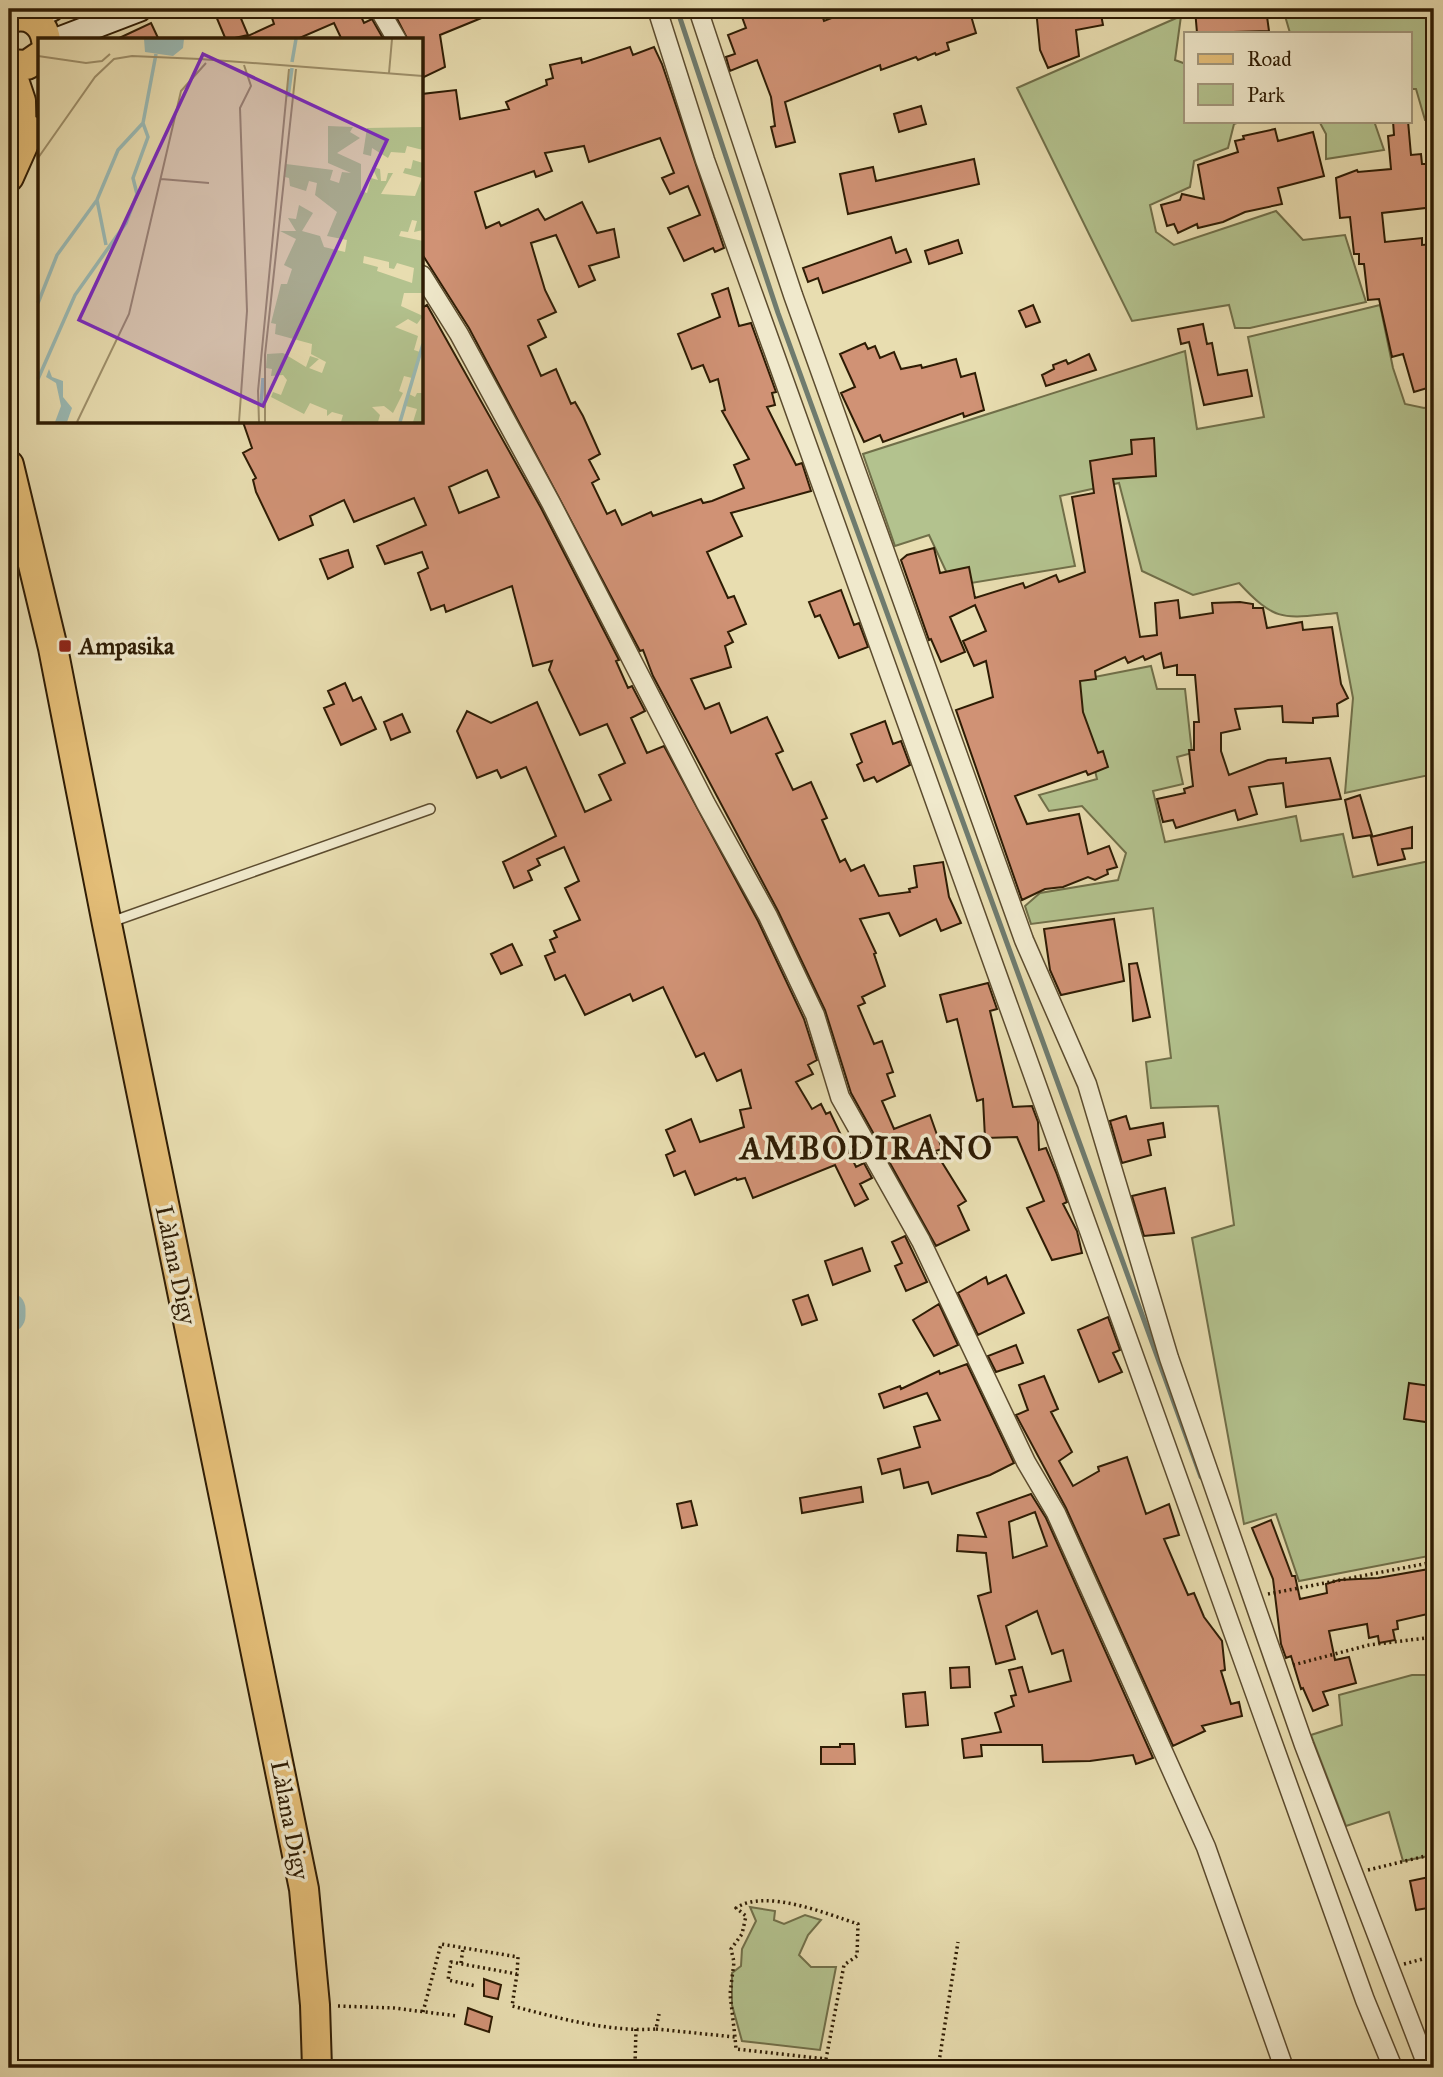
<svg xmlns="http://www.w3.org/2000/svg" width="1443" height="2077" font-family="'IM FELL Great Primer',serif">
<rect width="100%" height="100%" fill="#e8ddb0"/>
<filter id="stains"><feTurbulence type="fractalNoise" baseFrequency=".00286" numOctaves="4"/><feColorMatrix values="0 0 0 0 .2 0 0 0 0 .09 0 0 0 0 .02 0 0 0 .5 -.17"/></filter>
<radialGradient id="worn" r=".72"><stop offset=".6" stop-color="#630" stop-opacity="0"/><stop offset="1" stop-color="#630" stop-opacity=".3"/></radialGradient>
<path fill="#b3c28e" stroke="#706f49" stroke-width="2" d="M 1283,9 L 1434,9 L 1434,119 L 1425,120 L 1416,89 L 1410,89 L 1410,33 L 1290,33 Z
M 1181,16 L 1175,60 L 1186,64 L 1186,121 L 1242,121 L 1234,124 L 1228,148 L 1194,161 L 1190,187 L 1150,205 L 1156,232 L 1174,245 L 1276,211 L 1303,240 L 1345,235 L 1366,302 L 1250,328 L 1235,328 L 1229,305 L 1132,321 L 1017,88 Z
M 1319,121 L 1374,121 L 1384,150 L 1326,159 L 1326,134 Z
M 1380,305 L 1393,368 L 1405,404 L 1424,408 L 1434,406 L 1434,774 L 1345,793 L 1353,698 L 1337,613 C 1285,618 1277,624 1239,583 L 1193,595 L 1142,571 L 1119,483 L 1060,496 L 1075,566 L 953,586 L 929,535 L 895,546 L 863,454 L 1185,351 L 1197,429 L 1264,417 L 1248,337 Z
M 1151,666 L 1157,689 L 1185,689 L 1192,753 L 1177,757 L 1183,784 L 1153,791 L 1165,842 L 1296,816 L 1301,841 L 1343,834 L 1353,877 L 1434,860 L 1434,1555 L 1299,1581 L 1276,1514 L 1244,1524 L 1192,1238 L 1234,1225 L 1218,1106 L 1151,1108 L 1146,1062 L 1171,1058 L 1153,908 L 1031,924 L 1025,906 L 1040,893 L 1118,880 L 1126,853 L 1082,806 L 1049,811 L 1039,795 L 1097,779 L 1074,681 Z
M 1412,1675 L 1434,1675 L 1434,1855 L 1403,1861 L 1389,1812 L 1346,1826 L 1311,1735 L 1342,1725 L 1339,1695 Z
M 750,1907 L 775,1911 L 774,1920 L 784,1924 L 805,1915 L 821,1920 L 808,1935 L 799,1955 L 811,1967 L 836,1967 L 820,2050 L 742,2041 L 732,2005 L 732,1973 L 741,1966 L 742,1949 L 756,1921 Z"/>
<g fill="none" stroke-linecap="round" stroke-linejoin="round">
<path stroke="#6f7b6e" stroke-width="5" d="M 677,9 L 778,313 L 1201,1477"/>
<path stroke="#9abab5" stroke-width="33" d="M 9,1309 L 9,1316"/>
</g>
<path fill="#d09275" stroke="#2e1c04" stroke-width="2" fill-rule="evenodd" d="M 213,9 L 237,9 L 248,35 L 226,40 Z
M 269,9 L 366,9 L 359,12 L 364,23 L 372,19 L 384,40 L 342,40 L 334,23 L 295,40 L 239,40 L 274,24 Z
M 392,9 L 501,9 L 501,10 L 440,35 L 445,67 L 422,78 L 422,40 L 408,40 Z
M 778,9 L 820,9 L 824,21 L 855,9 L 969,9 L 976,33 L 947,43 L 949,50 L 936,55 L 935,53 L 918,60 L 916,57 L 881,70 L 880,65 L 785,102 L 795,142 L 776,147 L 771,127 L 775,126 L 771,97 L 757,60 L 730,71 L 726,57 L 735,54 L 728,35 L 746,28 L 742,17 L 755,12 L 757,17 Z
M 1036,9 L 1100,9 L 1103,25 L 1076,30 L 1079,56 L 1048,68 L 1040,50 Z
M 1195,9 L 1266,9 L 1269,31 L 1197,33 Z
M 151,23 L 159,40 L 115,40 Z
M 630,47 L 633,55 L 654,47 L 662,64 L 724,248 L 715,252 L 713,248 L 684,261 L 668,228 L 700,215 L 688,186 L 670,194 L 662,178 L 674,173 L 660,138 L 589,162 L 584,146 L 545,153 L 552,171 L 536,177 L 534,171 L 475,192 L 486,228 L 499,222 L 501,226 L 538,209 L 545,220 L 582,202 L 597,233 L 614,229 L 619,257 L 589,266 L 595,280 L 579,287 L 556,235 L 531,243 L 545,290 L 556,312 L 538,320 L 546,337 L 528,346 L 541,376 L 556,369 L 571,404 L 575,402 L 583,416 L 600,454 L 589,460 L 599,479 L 592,483 L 607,514 L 615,510 L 622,525 L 651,512 L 653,516 L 701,499 L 703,503 L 712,501 L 744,488 L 734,465 L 749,459 L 722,411 L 725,410 L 718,379 L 710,382 L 703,365 L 692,369 L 678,334 L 720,317 L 712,294 L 728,288 L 739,326 L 751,323 L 776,392 L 772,393 L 775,405 L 767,407 L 796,465 L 802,463 L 811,491 L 731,513 L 742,536 L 707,552 L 728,598 L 734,596 L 746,624 L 728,632 L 733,642 L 725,646 L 731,667 L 691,679 L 705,709 L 719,703 L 731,733 L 767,717 L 783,751 L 776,754 L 793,790 L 811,782 L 827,818 L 822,820 L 840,862 L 845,859 L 851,871 L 864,865 L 879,896 L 910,892 L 909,889 L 917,887 L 914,866 L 943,862 L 949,897 L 961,923 L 941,931 L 936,919 L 900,936 L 889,913 L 860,919 L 876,953 L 874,954 L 885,986 L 862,997 L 865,1003 L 858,1006 L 874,1044 L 882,1041 L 893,1072 L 887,1074 L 895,1096 L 882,1101 L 894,1129 L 930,1115 L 942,1149 L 935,1151 L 966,1201 L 958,1206 L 969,1230 L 936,1246 L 851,1093 L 825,1010 L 778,911 L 653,676 L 643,650 L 640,651 L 469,328 L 422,254 L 422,94 L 456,90 L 460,119 L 509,109 L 506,102 L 547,85 L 546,80 L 553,78 L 550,65 L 581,58 L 582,63 Z
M 921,106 L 926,124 L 899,132 L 894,114 Z
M 1393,121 L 1408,121 L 1411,155 L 1421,154 L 1422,164 L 1430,164 L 1431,171 L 1434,171 L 1434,207 L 1382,213 L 1385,242 L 1422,238 L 1422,245 L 1434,244 L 1434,386 L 1414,392 L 1403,354 L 1392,357 L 1379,299 L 1368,300 L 1364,264 L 1359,264 L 1359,254 L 1354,254 L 1350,217 L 1340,218 L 1336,178 L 1357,170 L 1358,172 L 1391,169 L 1388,136 L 1394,135 Z
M 1275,129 L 1278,141 L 1313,132 L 1324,176 L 1278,188 L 1282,204 L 1245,212 L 1223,222 L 1198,228 L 1197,224 L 1178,233 L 1174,224 L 1167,226 L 1161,205 L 1180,200 L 1182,194 L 1204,199 L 1198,165 L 1238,152 L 1235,141 L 1244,139 L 1243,136 Z
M 974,159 L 979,184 L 848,214 L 840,174 L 873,167 L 876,181 Z
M 891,237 L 896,253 L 906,249 L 911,262 L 823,293 L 818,278 L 808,282 L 803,268 Z
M 958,240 L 962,253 L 929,264 L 925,251 Z
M 427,305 L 541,508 L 619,660 L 616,661 L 628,688 L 632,686 L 645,711 L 631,718 L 647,753 L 664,746 L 758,921 L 804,1019 L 817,1060 L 808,1065 L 813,1074 L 796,1082 L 812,1109 L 821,1104 L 826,1114 L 830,1112 L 856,1167 L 864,1163 L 872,1178 L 860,1184 L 868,1199 L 855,1206 L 835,1165 L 753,1198 L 745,1178 L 737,1180 L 736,1178 L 695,1195 L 685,1171 L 674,1176 L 666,1155 L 675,1151 L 666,1130 L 691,1119 L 700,1142 L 744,1127 L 740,1110 L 751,1108 L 741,1070 L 717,1081 L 704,1053 L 696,1057 L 663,987 L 633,1001 L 630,994 L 585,1015 L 565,975 L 555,980 L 545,956 L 555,952 L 550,940 L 557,937 L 554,931 L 580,920 L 565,888 L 579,881 L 564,847 L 537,859 L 540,865 L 528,871 L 532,880 L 514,888 L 503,862 L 556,836 L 526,767 L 501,778 L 497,770 L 477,778 L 457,731 L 467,711 L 491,723 L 537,702 L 585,812 L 611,800 L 599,775 L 625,763 L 607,724 L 580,735 L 549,670 L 552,661 L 533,666 L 512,586 L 446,612 L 444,605 L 431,610 L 418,573 L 428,568 L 422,552 L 385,564 L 377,546 L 426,525 L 414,498 L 354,522 L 344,500 L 310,516 L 313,525 L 279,540 L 256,492 L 253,480 L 256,478 L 243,453 L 252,448 L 243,422 L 422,422 L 422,308 ZM 487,470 L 499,497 L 459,513 L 449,487 Z
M 1033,305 L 1040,322 L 1026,327 L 1019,311 Z
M 1203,324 L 1207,344 L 1212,343 L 1218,375 L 1247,370 L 1252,396 L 1204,405 L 1189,342 L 1181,344 L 1178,329 Z
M 865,343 L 868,349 L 875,346 L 880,358 L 894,352 L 901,369 L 921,365 L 922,368 L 956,359 L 961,377 L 975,373 L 984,410 L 964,417 L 963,413 L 883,442 L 880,435 L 864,442 L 841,393 L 855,387 L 840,354 Z
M 1089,354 L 1096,370 L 1046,386 L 1042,375 L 1054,369 L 1053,365 L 1066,360 L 1068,364 Z
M 1154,438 L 1156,476 L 1113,479 L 1140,637 L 1157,635 L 1155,603 L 1178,600 L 1180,618 L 1213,613 L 1212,603 L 1240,602 L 1253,604 L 1253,608 L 1263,608 L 1267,628 L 1302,622 L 1303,630 L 1332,627 L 1341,684 L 1348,698 L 1337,704 L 1338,716 L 1313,718 L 1313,723 L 1283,722 L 1282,706 L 1235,709 L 1240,729 L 1221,733 L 1221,751 L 1229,775 L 1268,760 L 1286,758 L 1286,763 L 1330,758 L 1341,799 L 1286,807 L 1283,783 L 1249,787 L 1257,814 L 1238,820 L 1235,810 L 1176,828 L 1173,820 L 1163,822 L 1157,799 L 1185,793 L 1184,789 L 1193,786 L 1189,750 L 1194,750 L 1194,722 L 1199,722 L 1195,675 L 1177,675 L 1177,665 L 1164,668 L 1161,653 L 1145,660 L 1143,656 L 1128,663 L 1125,657 L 1095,671 L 1096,679 L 1080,681 L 1083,712 L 1098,753 L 1103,751 L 1108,767 L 1088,775 L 1086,771 L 1015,796 L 1027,824 L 1079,814 L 1088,854 L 1109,846 L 1117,867 L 1107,870 L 1108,874 L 1095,880 L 1088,877 L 1063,887 L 1045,889 L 1022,900 L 956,710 L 993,697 L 986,661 L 974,666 L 963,641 L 986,631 L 975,605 L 950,617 L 965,652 L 941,662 L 931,639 L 929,640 L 901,560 L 907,555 L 934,548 L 940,573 L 969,567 L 975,598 L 1023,583 L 1025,588 L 1056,575 L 1059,582 L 1085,572 L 1072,497 L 1094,493 L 1090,461 L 1132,454 L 1131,440 Z
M 348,550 L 353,567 L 328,579 L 320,559 Z
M 841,590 L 854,625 L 859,623 L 868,647 L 839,658 L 820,615 L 815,617 L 809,602 Z
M 345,683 L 353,701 L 361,697 L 376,729 L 341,745 L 324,708 L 334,704 L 328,691 Z
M 402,714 L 410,732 L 391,740 L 384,722 Z
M 885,721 L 893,744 L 901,741 L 910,765 L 877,782 L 874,777 L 864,781 L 857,765 L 862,762 L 851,734 Z
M 1360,795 L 1372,835 L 1353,838 L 1345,800 Z
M 1412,827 L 1412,848 L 1402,849 L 1405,859 L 1378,865 L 1371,837 Z
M 1114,919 L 1124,981 L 1061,995 L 1050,970 L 1044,929 Z
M 512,944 L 522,965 L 501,974 L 491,954 Z
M 1137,963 L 1150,1017 L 1133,1021 L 1129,964 Z
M 988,983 L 997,1009 L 990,1011 L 1013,1107 L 1032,1106 L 1038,1122 L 1039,1150 L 1046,1148 L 1056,1172 L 1067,1202 L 1063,1204 L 1077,1231 L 1082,1253 L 1052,1260 L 1027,1208 L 1044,1201 L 1017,1137 L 985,1138 L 983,1099 L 977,1101 L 957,1019 L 947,1022 L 940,995 Z
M 1126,1116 L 1130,1129 L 1163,1123 L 1165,1137 L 1148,1140 L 1151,1155 L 1122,1163 L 1110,1121 Z
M 1165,1188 L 1174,1233 L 1144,1236 L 1132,1196 Z
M 905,1236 L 927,1282 L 906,1291 L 895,1266 L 902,1263 L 892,1242 Z
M 862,1248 L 870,1271 L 833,1285 L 825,1261 Z
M 1006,1275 L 1024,1313 L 978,1335 L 958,1293 L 986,1277 L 988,1284 Z
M 808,1295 L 817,1320 L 802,1325 L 793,1300 Z
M 939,1304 L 958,1345 L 934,1356 L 913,1320 Z
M 1108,1317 L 1120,1350 L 1113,1353 L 1122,1372 L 1099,1382 L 1078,1330 Z
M 1016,1345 L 1023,1363 L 996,1372 L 988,1356 Z
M 967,1364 L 1014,1463 L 990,1475 L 932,1494 L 928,1482 L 904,1488 L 900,1469 L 882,1474 L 878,1459 L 920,1447 L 914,1427 L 940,1420 L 927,1393 L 884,1408 L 879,1394 L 900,1386 L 901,1389 L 939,1371 L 940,1374 Z
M 1044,1376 L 1058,1409 L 1051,1412 L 1072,1452 L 1059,1461 L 1073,1486 L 1099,1471 L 1098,1467 L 1127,1457 L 1146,1514 L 1169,1504 L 1179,1535 L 1164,1539 L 1188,1595 L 1194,1593 L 1204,1617 L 1222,1641 L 1225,1670 L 1221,1671 L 1231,1704 L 1239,1702 L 1242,1716 L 1202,1726 L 1205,1731 L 1173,1746 L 1066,1508 L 1016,1415 L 1028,1410 L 1019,1385 Z
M 1409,1383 L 1431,1386 L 1426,1422 L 1404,1419 Z
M 861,1487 L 863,1502 L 802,1513 L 800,1498 Z
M 1031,1494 L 1046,1518 L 1153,1758 L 1136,1764 L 1133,1755 L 1090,1761 L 1043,1762 L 1042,1745 L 981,1745 L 982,1756 L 964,1758 L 962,1739 L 1001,1732 L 995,1713 L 1014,1706 L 1011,1696 L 1016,1695 L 1009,1670 L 1022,1667 L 1029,1692 L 1071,1681 L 1063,1650 L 1052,1654 L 1037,1611 L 1006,1626 L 1015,1659 L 996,1664 L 978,1596 L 991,1592 L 986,1553 L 957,1551 L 958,1535 L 986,1537 L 977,1513 ZM 1035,1512 L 1047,1546 L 1013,1558 L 1009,1522 Z
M 691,1501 L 697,1525 L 682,1528 L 677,1504 Z
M 1271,1520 L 1292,1576 L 1295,1576 L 1300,1599 L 1327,1593 L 1326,1584 L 1339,1580 L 1378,1578 L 1429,1569 L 1434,1593 L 1430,1593 L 1432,1613 L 1397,1621 L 1398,1629 L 1393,1630 L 1395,1640 L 1379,1643 L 1378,1636 L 1369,1638 L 1367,1624 L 1329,1631 L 1335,1660 L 1349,1657 L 1356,1683 L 1323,1692 L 1328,1705 L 1313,1711 L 1303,1688 L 1301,1689 L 1291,1656 L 1286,1658 L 1281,1644 L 1273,1579 L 1252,1528 Z
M 969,1667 L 970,1687 L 951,1688 L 950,1668 Z
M 925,1692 L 928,1725 L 906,1727 L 903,1694 Z
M 840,1744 L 854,1744 L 855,1764 L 821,1764 L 821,1747 L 840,1747 Z
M 1434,1876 L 1434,1907 L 1416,1910 L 1410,1881 Z
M 484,1979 L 501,1985 L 498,1999 L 484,1996 Z
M 468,2008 L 492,2017 L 489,2032 L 465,2024 Z"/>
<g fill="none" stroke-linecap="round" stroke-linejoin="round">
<defs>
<path id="lane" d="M 111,922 L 430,809"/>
<path id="street" d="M 379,9 L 397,40
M 657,9 L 705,160 L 1365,2000 L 1393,2068
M 698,9 L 793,295 L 989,842 L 1024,940 L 1087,1084 L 1169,1358 L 1304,1745 L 1428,2068
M 422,275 L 459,334 L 551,503 L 706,804 L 768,916 L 815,1015 L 840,1097 L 921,1241 L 1026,1462 L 1056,1513 L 1206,1847 L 1284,2068"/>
<path id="secondary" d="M 21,16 L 51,9
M 58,40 L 139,9"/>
<path id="primary" d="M 9,19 C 27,12 43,21 46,40
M 9,64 L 27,65 L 40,56
M 9,65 L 21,101 L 22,146
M 9,177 L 30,130
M 9,465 L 53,648 L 107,924 L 304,1889 L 315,2005 L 317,2068"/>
</defs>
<use href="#lane" stroke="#5c4c2f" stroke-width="12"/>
<use href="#street" stroke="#5c4c2f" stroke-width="21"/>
<use href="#secondary" stroke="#2e1c04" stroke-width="28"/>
<use href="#primary" stroke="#2e1c04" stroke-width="32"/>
<path stroke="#2e1c04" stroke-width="3.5" stroke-dasharray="2 3.5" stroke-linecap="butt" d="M 1268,1594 L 1434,1562
M 1293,1665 L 1369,1645 L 1434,1637
M 1368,1870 L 1434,1854
M 461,1963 L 463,1948
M 1404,1964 L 1434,1956
M 517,1974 L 512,2006 C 559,2018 607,2032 656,2029 L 659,2014
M 338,2006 L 394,2008 L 457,2016
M 423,2012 L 441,1944 L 518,1957 L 517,1974 L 451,1962 L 448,1980 L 476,1986
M 636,2029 L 635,2064 L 649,2068
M 656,2029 L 735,2037 L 736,2049 L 826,2059 L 844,1965 L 857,1956 L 858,1924 C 827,1914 765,1888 736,1908 L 746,1916 L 742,1934 L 731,1949 L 734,1962 L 730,1994 L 735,2037
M 826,2059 L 829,2068
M 938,2068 L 958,1942"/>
<use href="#lane" stroke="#f0e9cc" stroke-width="9"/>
<use href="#street" stroke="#f0e9cc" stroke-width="18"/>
<use href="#secondary" stroke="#f0e9cc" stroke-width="24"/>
<use href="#primary" stroke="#e4be78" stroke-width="28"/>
</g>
<rect fill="#8f2418" stroke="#f0e9cc" stroke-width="2.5" x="58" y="639" width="14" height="14" rx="3.5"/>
<g text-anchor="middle" stroke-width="7" stroke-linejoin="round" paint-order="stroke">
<g font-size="24" font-weight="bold" fill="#2e1c04" stroke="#f0e9cc" text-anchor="start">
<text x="79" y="654">Ampasika</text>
</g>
<g font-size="24" fill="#2e1c04" stroke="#f0e9cc">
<text transform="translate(176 1265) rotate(78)" y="8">Làlana Digy</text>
<text transform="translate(290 1820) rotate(79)" y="8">Làlana Digy</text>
</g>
<g font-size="32" font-weight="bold" letter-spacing="2" fill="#2e1c04" stroke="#f0e9cc">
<text x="867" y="1159">AMBODIRANO</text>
</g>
</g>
<g transform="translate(38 38)">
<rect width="385" height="385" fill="#e8ddb0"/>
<path d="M 290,88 L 315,89 L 312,94 L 322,100 L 299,115 L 323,126 L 323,153 L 329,155 L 333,140 L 340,142 L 334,129 L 342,131 L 343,143 L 348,143 L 350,135 L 355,135 L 343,156 L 377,158 L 384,140 L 365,135 L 367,130 L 373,131 L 375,122 L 385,125 L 385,192 L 376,194 L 379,183 L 374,182 L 370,194 L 363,193 L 361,198 L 385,203 L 385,255 L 366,255 L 363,268 L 385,278 L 379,286 L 370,281 L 357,289 L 380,298 L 376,312 L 382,314 L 374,340 L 366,338 L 361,353 L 365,355 L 355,375 L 346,368 L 334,369 L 342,377 L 340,384 L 303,384 L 305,377 L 294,374 L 289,378 L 289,372 L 272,365 L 266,376 L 233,359 L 235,354 L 243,357 L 249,342 L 245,337 L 233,338 L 234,331 L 228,330 L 229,316 L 245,315 L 268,329 L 272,318 L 281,321 L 271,330 L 284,335 L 288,324 L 273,316 L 274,306 L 237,296 L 238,286 L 233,285 L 243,246 L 249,246 L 254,231 L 246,227 L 258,201 L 242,193 L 258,193 L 250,180 L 258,181 L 261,167 L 275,175 L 264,193 L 282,198 L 286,209 L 307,214 L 309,202 L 289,198 L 299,174 L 277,157 L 279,145 L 271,143 L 268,153 L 252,148 L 251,140 L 247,139 L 248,126 L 295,132 L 292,142 L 301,145 L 304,134 L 313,135 L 290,125 ZM 326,218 L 351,224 L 351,230 L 356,231 L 359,225 L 376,230 L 374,245 L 339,233 L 340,229 L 325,225 ZM 385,89 L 385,112 L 369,108 L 367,115 L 353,114 L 350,120 L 334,110 L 333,118 L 325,116 L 329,90 ZM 379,355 L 385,355 L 385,384 L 375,384 L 379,371 L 368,368 L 371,356 L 377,359 Z" fill="#b3c28e" fill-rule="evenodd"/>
<path d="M 106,1 L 146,1 L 145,10 L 135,18 L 107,14 ZM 11,331 L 14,339 L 25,343 L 25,359 L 34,370 L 29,384 L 17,384 L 23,368 L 18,345 L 8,339 Z" fill="#9abab5"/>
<path fill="none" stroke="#9abab5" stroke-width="3.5" d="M 254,24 L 258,1M 250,59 L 254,30M 59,162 L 68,207M 0,265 L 19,217 L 59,162 L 80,112 L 105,85M 0,341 L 37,257 L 88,185 L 99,156 L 95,140 L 110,99 L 105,85 L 118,16M 223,369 L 225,340M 362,384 L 385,306"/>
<path fill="none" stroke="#9e906b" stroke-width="2" d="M 0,18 L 48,25 L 64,23 L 72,16M 162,21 L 385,38M 351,35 L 354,1M 0,120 L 57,39 L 76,21 L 94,18 L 162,21M 123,141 L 171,145M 39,384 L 91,276 L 143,53 L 168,25M 201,384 L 209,273 L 202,70 L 213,48 L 206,27M 221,384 L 220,353 L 251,31M 227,384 L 227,317 L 258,31"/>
<path fill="#7b2cbf" fill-opacity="0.15" stroke="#7b2cbf" stroke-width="3.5" d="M 165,16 L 349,102 L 225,368 L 41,282 Z"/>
<rect width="385" height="385" fill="none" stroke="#2e1c04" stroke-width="3.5"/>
</g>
<rect width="1443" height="2077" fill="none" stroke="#e8ddb0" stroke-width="35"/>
<rect x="10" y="10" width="1422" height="2056" fill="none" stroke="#2e1c04" stroke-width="3.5"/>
<rect x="18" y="18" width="1408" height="2042" fill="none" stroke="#2e1c04" stroke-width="2"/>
<rect x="1184" y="32" width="228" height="91" fill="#f0e9cc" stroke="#a2977c" stroke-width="2"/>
<rect x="1198" y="54" width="35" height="10" fill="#e4be78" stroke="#a2977c" stroke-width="2"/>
<text x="1247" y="66" font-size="21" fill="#2e1c04">Road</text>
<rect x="1198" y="84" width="35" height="21" fill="#b3c28e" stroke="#a2977c" stroke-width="2"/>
<text x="1247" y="102" font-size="21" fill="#2e1c04">Park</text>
<rect width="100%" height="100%" filter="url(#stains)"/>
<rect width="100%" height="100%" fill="url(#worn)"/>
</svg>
